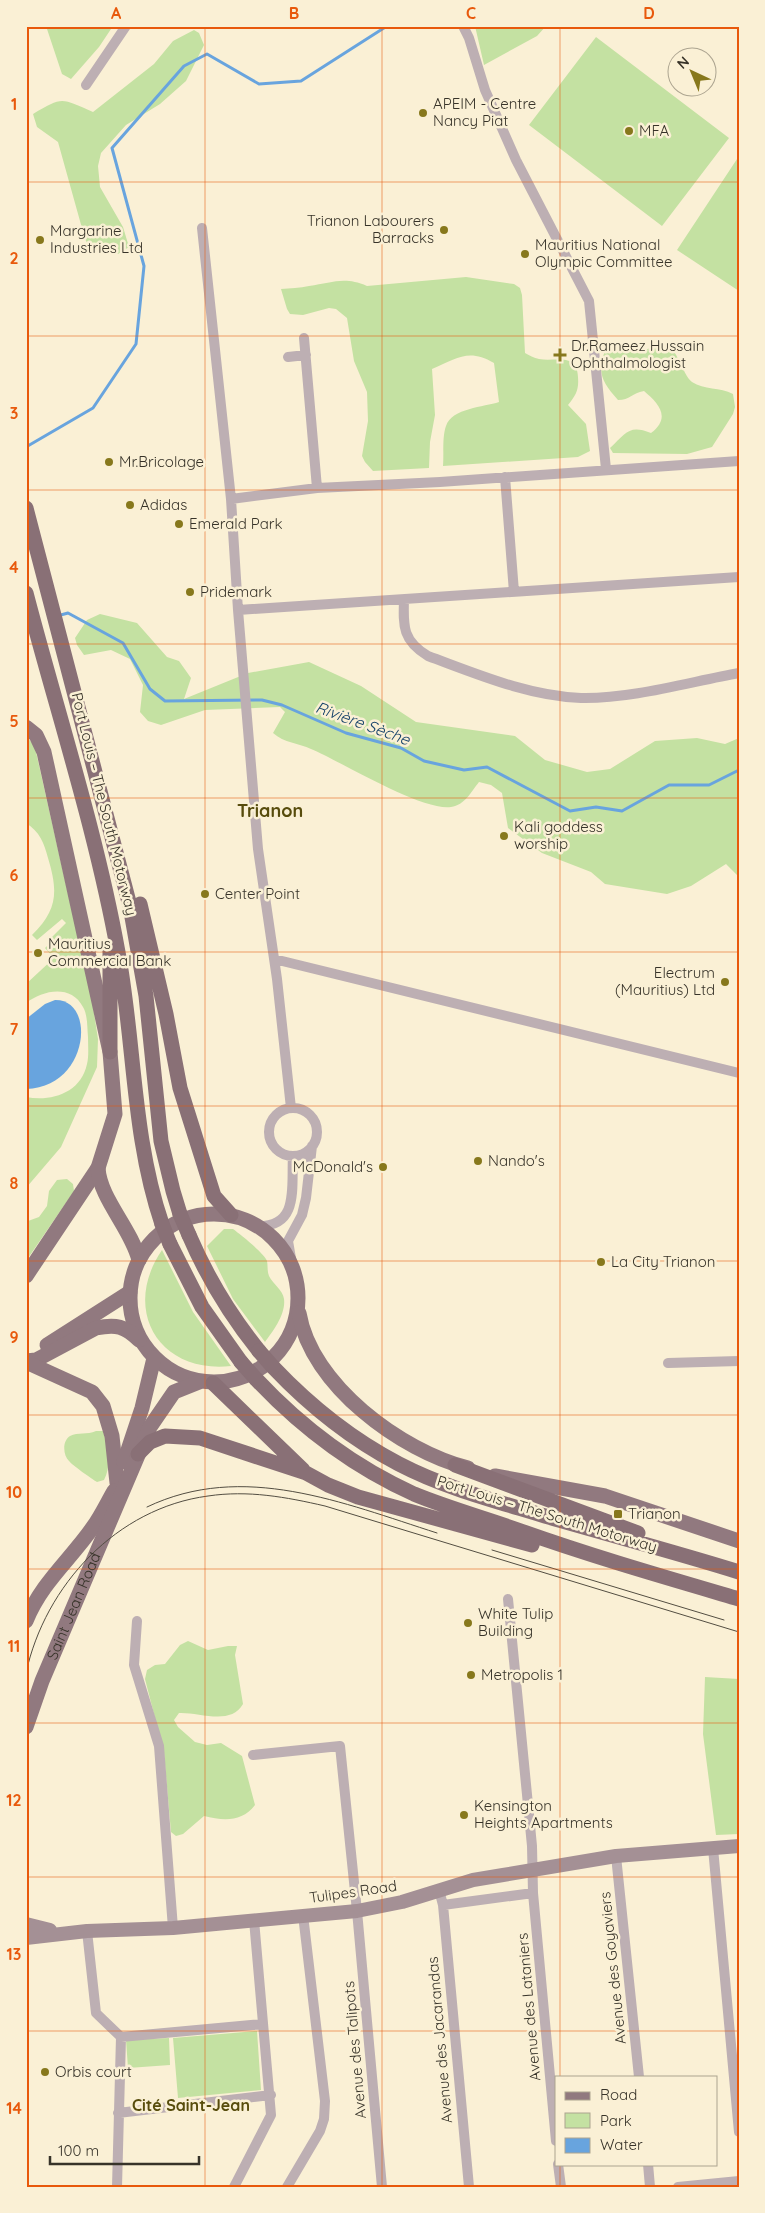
<svg xmlns="http://www.w3.org/2000/svg" width="765" height="2213" font-family="Quicksand,sans-serif">
<rect width="100%" height="100%" fill="#faf0d5"/>
<path fill="#c4e1a2" d="M 46,26 L 113,26 L 99,47 L 71,79 L 62,74 Z
M 475,26 L 546,26 L 537,36 L 484,65 Z
M 194,30 L 199,33 L 204,45 L 186,81 L 160,104 L 126,125 L 101,153 L 98,166 L 100,187 L 123,227 L 129,247 L 118,254 L 97,253 L 91,250 L 85,239 L 58,142 L 37,127 L 33,114 C 63,96 61,98 93,112 L 154,64 L 173,41 Z
M 596,37 L 729,138 L 662,226 L 529,125 Z
M 739,156 L 739,291 L 677,250 Z
M 466,277 L 514,284 L 520,288 L 522,295 L 525,353 C 529,355 534,358 539,359 C 556,362 577,352 578,377 C 579,390 576,395 568,405 L 586,424 L 590,451 L 578,457 L 443,466 C 444,454 442,437 446,426 C 452,408 484,407 499,402 L 494,363 C 469,348 457,358 432,369 L 435,415 L 430,442 L 429,468 L 373,471 L 365,462 L 362,456 L 368,421 L 367,392 L 354,361 L 347,318 L 336,309 L 329,308 L 303,315 L 290,314 L 287,309 L 281,289 C 290,288 300,288 309,286 C 332,283 344,276 367,286 Z
M 623,345 L 634,352 C 645,352 655,344 665,345 C 677,346 682,374 692,382 C 704,390 720,387 733,394 L 735,407 L 733,414 L 712,447 L 687,454 L 613,453 L 610,448 C 626,433 629,424 651,433 C 672,417 658,403 644,391 C 632,393 630,400 618,400 C 601,381 596,371 607,346 Z
M 100,614 L 137,623 L 167,657 L 179,661 L 191,678 L 184,699 L 248,673 L 309,662 L 361,686 L 416,722 L 515,736 L 545,760 L 587,772 L 610,769 L 655,741 L 697,738 L 725,744 L 739,738 L 739,877 L 726,864 L 691,886 L 667,894 L 605,884 L 591,872 L 542,853 L 508,828 L 502,793 L 491,785 L 479,782 C 471,792 465,805 451,807 C 421,811 342,762 311,749 C 299,743 284,743 273,733 L 285,712 L 280,707 L 205,710 L 161,725 L 148,721 L 140,712 L 143,685 L 130,659 L 111,650 L 84,655 L 77,645 L 75,638 L 87,620 Z
M 26,736 L 33,744 L 36,752 L 92,1000 L 98,1039 L 97,1067 L 61,1147 L 26,1188 L 26,1097 C 51,1102 81,1093 87,1064 C 89,1056 88,1046 88,1037 C 87,1027 88,1016 83,1007 C 71,984 43,990 26,1003 L 26,984 L 54,958 L 45,948 L 52,941 L 50,939 L 66,923 L 62,919 L 37,940 L 32,935 C 58,910 58,891 48,858 C 44,843 40,832 26,823 L 26,776 L 29,753 Z
M 67,1179 L 73,1184 L 74,1191 L 26,1261 L 26,1225 L 28,1221 L 39,1217 L 47,1206 L 49,1191 L 57,1180 Z
M 224,1229 L 233,1229 C 240,1234 265,1254 267,1261 C 268,1266 267,1271 269,1276 C 273,1284 283,1290 284,1299 C 286,1314 273,1331 265,1342 L 233,1299 L 207,1246 Z
M 162,1250 L 193,1312 L 231,1366 C 159,1374 121,1310 162,1250 Z
M 96,1431 L 103,1431 C 108,1446 112,1465 104,1480 L 97,1482 C 92,1479 72,1465 69,1461 C 63,1455 62,1441 70,1436 C 78,1432 87,1435 96,1431 Z
M 188,1641 L 208,1650 L 228,1646 L 237,1646 L 235,1655 L 243,1704 C 231,1726 199,1712 179,1713 L 174,1720 L 178,1727 L 195,1742 L 207,1745 L 221,1743 L 242,1756 L 255,1805 C 242,1822 224,1821 204,1816 L 183,1834 L 176,1836 L 171,1832 L 164,1753 L 145,1679 L 147,1670 L 155,1665 L 165,1664 L 180,1645 Z
M 705,1677 L 739,1679 L 739,1834 L 716,1835 L 703,1734 Z
M 257,2031 L 261,2090 L 178,2098 L 173,2038 Z
M 169,2038 L 170,2065 L 128,2068 L 126,2040 Z"/>
<path fill="#68a4de" d="M 55,1000 C 97,999 89,1088 26,1089 L 26,1019 L 45,1004 Z"/>
<g fill="none" stroke-linecap="round" stroke-linejoin="round">
<path stroke="#68a4de" stroke-width="3" d="M 26,447 L 93,408 L 136,344 L 144,266 L 112,148 L 184,66 L 207,54 L 259,84 L 301,81 L 387,26
M 57,616 L 68,613 L 123,643 L 150,689 L 165,701 L 262,700 L 282,705 L 346,733 L 401,748 L 424,761 L 464,770 L 487,767 L 570,811 L 596,807 L 622,811 L 669,785 L 709,785 L 739,770"/>
<path stroke="#bdafb3" stroke-width="10" d="M 463,26 L 469,38 L 485,90 L 516,160 L 589,301 L 606,469
M 86,85 L 126,26
M 202,228 L 231,499 L 238,610 L 258,849 L 277,979 L 291,1108
M 304,338 L 317,488
M 288,357 L 306,355
M 505,477 L 514,592
M 231,499 L 317,488 L 440,482 L 739,461
M 404,600 C 403,627 403,641 428,656 C 477,674 528,696 581,698 C 632,699 689,682 739,673
M 238,610 L 739,577
M 274,959 L 739,1073
M269 1132a24 24 0 1 1 48 0a24 24 0 1 1-48 0Z
M 258,1226 C 300,1227 291,1186 293,1156
M 292,1264 L 288,1241 L 302,1215 L 306,1198 L 312,1146
M 668,1363 L 739,1361
M 508,1599 L 532,1846 L 533,1893 L 556,2141
M 137,1621 L 134,1665 L 159,1746 L 173,1928
M 253,1755 L 340,1746 L 357,1911 L 382,2187
M 713,1848 L 739,2132
M 616,1856 L 639,2077
M 439,1890 L 443,1905 L 469,2187
M 443,1905 L 533,1893
M 87,1931 L 96,2013 L 121,2037 L 117,2187
M 121,2037 L 263,2024
M 118,2113 L 271,2095
M 558,2164 L 561,2187
M 648,2164 L 650,2187
M 234,2187 L 271,2115 L 254,1920
M 287,2187 L 320,2131 L 324,2119 L 325,2101 L 303,1915
M 678,2187 L 739,2181"/>
<path stroke="#a49095" stroke-width="14" d="M 26,1924 L 50,1930
M 26,1938 L 87,1931 L 173,1928 L 357,1911 L 402,1902 L 473,1880 L 503,1875 L 616,1856 L 739,1846"/>
<g stroke="#91797f" stroke-width="15">
<path d="M 26,727 L 36,735 L 44,752 L 110,1052 L 115,1114 L 98,1168 L 26,1276"/>
<path d="M 98,1168 C 100,1199 131,1228 139,1260"/>
<circle cx="214" cy="1298" r="84"/>
<path d="M 299,1313 C 311,1385 401,1451 468,1468"/>
<path d="M 47,1345 L 130,1292"/>
<path d="M 26,1361 L 36,1360 L 96,1328 C 116,1324 125,1326 139,1340"/>
<path d="M 26,1362 L 92,1392 L 103,1406 L 112,1436 L 117,1483"/>
<path d="M 124,1462 L 142,1408 L 154,1358"/>
<path d="M 495,1476 L 605,1496 L 739,1541"/>
<path d="M 26,1621 C 41,1583 71,1559 93,1527 C 101,1516 107,1503 114,1491"/>
<path id="s1" d="M 26,1727 L 42,1681 L 150,1427 L 174,1392 L 199,1382"/>
</g>
<path stroke="#897076" stroke-width="15" d="M 26,508 L 130,906 L 146,996 L 161,1141 L 173,1191 L 180,1214
M 26,593 C 57,712 96,830 118,952 C 135,1043 132,1136 162,1224
M 140,904 L 166,1014 L 180,1088 L 214,1196 L 231,1215
M 110,948 L 110,1052
M 189,1235 C 207,1277 230,1315 259,1351
M 170,1244 L 202,1307 L 241,1362
M 273,1367 C 310,1406 351,1439 399,1464 C 445,1488 496,1501 545,1516 C 610,1535 675,1552 739,1572
M 256,1379 C 301,1427 354,1467 414,1494 C 448,1508 484,1518 518,1530 C 591,1556 664,1577 739,1599
M 213,1383 L 303,1470
M 138,1454 L 150,1442 L 165,1436 L 200,1438 L 306,1473 L 328,1485 L 358,1497 L 532,1545
M 455,1465 L 638,1533"/>
<path stroke="#534e42" stroke-width="1" d="M 147,1507 C 243,1461 343,1503 437,1533
M 492,1550 L 724,1620
M 26,1673 C 45,1585 117,1508 208,1496 C 248,1490 286,1497 325,1506 L 739,1632"/>
<path stroke="#897076" stroke-width="15" d="M 180,1214 L 189,1235
M 162,1224 L 170,1244
M 259,1351 L 273,1367
M 241,1362 L 256,1379"/>
</g>
<path fill="none" stroke="#e8590c" stroke-width="1" stroke-opacity="0.55" d="M 205,26 L 205,2187M 382,26 L 382,2187M 560,26 L 560,2077M 26,182 L 739,182M 26,336 L 739,336M 26,490 L 739,490M 26,644 L 739,644M 26,798 L 739,798M 26,952 L 739,952M 26,1106 L 739,1106M 26,1261 L 739,1261M 26,1415 L 739,1415M 26,1569 L 739,1569M 26,1723 L 739,1723M 26,1877 L 739,1877M 26,2031 L 739,2031M 560,2164 L 560,2187"/>
<g fill="#87781c" stroke="#faf0d5" stroke-width="2">
<circle cx="423" cy="113" r="5"/>
<circle cx="629" cy="131" r="5"/>
<circle cx="444" cy="230" r="5"/>
<circle cx="40" cy="240" r="5"/>
<circle cx="525" cy="254" r="5"/>
<path d="M557.5 347.5h5v5h5v5h-5v5h-5v-5h-5v-5h5z"/>
<circle cx="109" cy="462" r="5"/>
<circle cx="130" cy="505" r="5"/>
<circle cx="179" cy="524" r="5"/>
<circle cx="190" cy="592" r="5"/>
<circle cx="504" cy="836" r="5"/>
<circle cx="205" cy="894" r="5"/>
<circle cx="38" cy="953" r="5"/>
<circle cx="725" cy="982" r="5"/>
<circle cx="478" cy="1161" r="5"/>
<circle cx="383" cy="1167" r="5"/>
<circle cx="601" cy="1262" r="5"/>
<rect x="613" y="1509" width="10" height="10" rx="2.5"/>
<circle cx="468" cy="1623" r="5"/>
<circle cx="471" cy="1675" r="5"/>
<circle cx="464" cy="1815" r="5"/>
<circle cx="45" cy="2072" r="5"/>
</g>
<g text-anchor="middle" stroke-width="5" stroke-linejoin="round" paint-order="stroke">
<g font-size="15" fill="#373329" stroke="#faf0d5" text-anchor="start">
<text x="433" y="109">APEIM - Centre<tspan x="433" dy="17">Nancy Piat</tspan></text>
<text x="639" y="136">MFA</text>
<text x="434" y="226" text-anchor="end">Trianon Labourers<tspan x="434" dy="17">Barracks</tspan></text>
<text x="50" y="236">Margarine<tspan x="50" dy="17">Industries Ltd</tspan></text>
<text x="535" y="250">Mauritius National<tspan x="535" dy="17">Olympic Committee</tspan></text>
<text x="571" y="351">Dr.Rameez Hussain<tspan x="571" dy="17">Ophthalmologist</tspan></text>
<text x="119" y="467">Mr.Bricolage</text>
<text x="140" y="510">Adidas</text>
<text x="189" y="529">Emerald Park</text>
<text x="200" y="597">Pridemark</text>
<text x="514" y="832">Kali goddess<tspan x="514" dy="17">worship</tspan></text>
<text x="215" y="899">Center Point</text>
<text x="48" y="949">Mauritius<tspan x="48" dy="17">Commercial Bank</tspan></text>
<text x="715" y="978" text-anchor="end">Electrum<tspan x="715" dy="17">(Mauritius) Ltd</tspan></text>
<text x="488" y="1166">Nando's</text>
<text x="373" y="1172" text-anchor="end">McDonald's</text>
<text x="611" y="1267">La City Trianon</text>
<text x="628" y="1519">Trianon</text>
<text x="478" y="1619">White Tulip<tspan x="478" dy="17">Building</tspan></text>
<text x="481" y="1680">Metropolis 1</text>
<text x="474" y="1811">Kensington<tspan x="474" dy="17">Heights Apartments</tspan></text>
<text x="55" y="2077">Orbis court</text>
</g>
<g font-size="15" fill="#373329" stroke="#faf0d5">
<text transform="translate(104 804) rotate(76)" y="5">Port Louis – The South Motorway</text>
<text transform="translate(547 1514) rotate(17)" y="5">Port Louis – The South Motorway</text>
<text dy="5" stroke="none"><textPath href="#s1" startOffset="130">Saint Jean Road</textPath></text>
<text transform="translate(353 1892) rotate(-8)" y="5">Tulipes Road</text>
<text transform="translate(613 1968) rotate(-96)" y="5">Avenue des Goyaviers</text>
<text transform="translate(529 2007) rotate(-95)" y="5">Avenue des Lataniers</text>
<text transform="translate(440 2040) rotate(-95)" y="5">Avenue des Jacarandas</text>
<text transform="translate(355 2050) rotate(-95)" y="5">Avenue des Talipots</text>
</g>
<g font-size="16" font-style="italic" fill="#18446b" stroke="#faf0d5">
<text transform="translate(363 723) rotate(20)" y="6">Rivière Sèche</text>
</g>
<g font-size="16" font-weight="bold" fill="#574c0c" stroke="#faf0d5">
<text x="191" y="2111">Cité Saint-Jean</text>
</g>
<g font-size="18" font-weight="bold" fill="#574c0c" stroke="#faf0d5">
<text x="270" y="817">Trianon</text>
</g>
</g>
<rect width="765" height="2213" fill="none" stroke="#faf0d5" stroke-width="55"/>
<rect x="555" y="2076" width="162" height="90" fill="#faf0d5" stroke="#aca490"/>
<rect x="565" y="2092" width="25" height="8" fill="#91797f" stroke="#aca490"/>
<text x="600" y="2100" font-size="15" fill="#373329">Road</text>
<rect x="565" y="2113" width="25" height="15" fill="#c4e1a2" stroke="#aca490"/>
<text x="600" y="2126" font-size="15" fill="#373329">Park</text>
<rect x="565" y="2138" width="25" height="15" fill="#68a4de" stroke="#aca490"/>
<text x="600" y="2150" font-size="15" fill="#373329">Water</text>
<g transform="translate(692 72) rotate(316)"><circle r="24" fill="#faf0d5" stroke="#aca490"/>
<path d="M0-4L9 19L0 12L-9 19Z" fill="#87781c"/>
<text y="-8" font-size="14" font-weight="bold" text-anchor="middle" fill="#373329">N</text>
</g>
<path d="M50 2156v8h149v-8" fill="none" stroke="#373329" stroke-width="2.5"/>
<text x="58" y="2156" font-size="15" fill="#373329" stroke="#faf0d5" stroke-width="4" paint-order="stroke">100 m</text>
<rect x="28" y="28" width="710" height="2158" fill="none" stroke="#e8590c" stroke-width="2"/>
<g font-size="16" text-anchor="middle" font-weight="bold" fill="#e8590c">
<text x="116" y="19">A</text>
<text x="294" y="19">B</text>
<text x="471" y="19">C</text>
<text x="649" y="19">D</text>
<text x="14" y="110">1</text>
<text x="14" y="264">2</text>
<text x="14" y="419">3</text>
<text x="14" y="573">4</text>
<text x="14" y="727">5</text>
<text x="14" y="881">6</text>
<text x="14" y="1035">7</text>
<text x="14" y="1189">8</text>
<text x="14" y="1343">9</text>
<text x="14" y="1498">10</text>
<text x="14" y="1652">11</text>
<text x="14" y="1806">12</text>
<text x="14" y="1960">13</text>
<text x="14" y="2114">14</text>
</g>
</svg>
